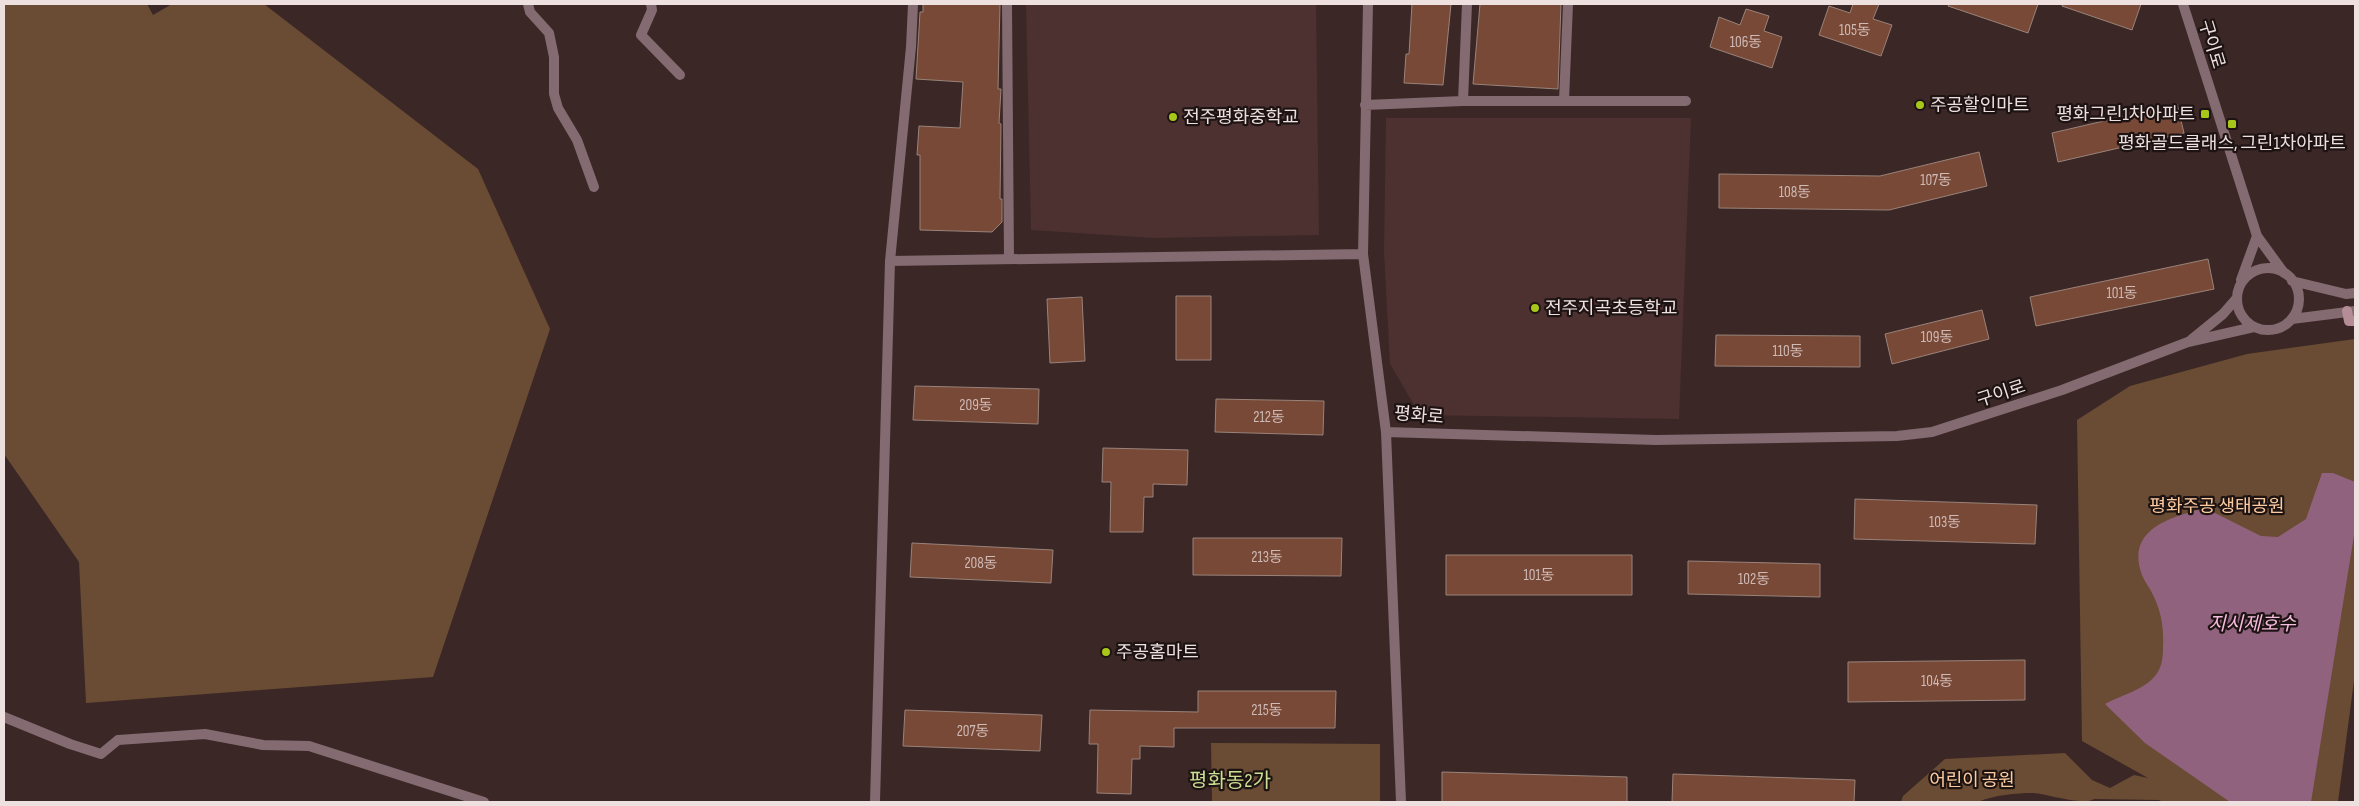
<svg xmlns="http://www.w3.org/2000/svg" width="2359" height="806" font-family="'Sofia Sans Condensed','Noto Sans KR',sans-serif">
<rect width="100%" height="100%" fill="#3b2726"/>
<path fill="#4c3130" d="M 1026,4 L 1316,4 L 1319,235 L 1154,238 L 1031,230 Z
M 1386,118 L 1691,118 L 1679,419 L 1420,415 L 1390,364 L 1384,252 Z"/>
<path fill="#694c33" d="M 4,4 L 147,4 L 153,15 L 172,4 L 264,4 L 478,169 L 550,329 L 433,677 L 86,703 L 79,562 L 4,454 Z
M 2355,339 L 2355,673 L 2338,802 L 2163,802 L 2159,800 L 2094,799 C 2083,806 2048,794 2033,793 C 2016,793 1994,795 1978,802 L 1901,802 L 1903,796 L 1945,759 L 2065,753 L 2092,780 L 2110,788 L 2134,775 L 2148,778 L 2082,741 L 2077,420 L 2130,386 L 2247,354 Z
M 1211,743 L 1380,744 L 1380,802 L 1212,802 Z"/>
<path fill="#91627e" d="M 2322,473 L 2333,473 L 2355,482 L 2355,529 L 2311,802 L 2230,802 L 2145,743 L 2105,704 C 2120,696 2145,689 2155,676 C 2162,668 2163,657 2163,647 C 2164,627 2161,609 2151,591 C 2148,586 2144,580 2142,575 C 2125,529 2171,517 2205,508 L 2261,536 L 2278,537 L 2306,519 Z"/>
<path fill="#784937" stroke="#99837a" d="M 923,4 L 1000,4 L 998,89 L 1001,89 L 999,123 L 1001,124 L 1000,199 L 1002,199 L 1002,222 L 992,232 L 920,230 L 920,155 L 917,155 L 919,126 L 960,128 L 963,82 L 916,79 L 920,12 L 923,12 Z
M 1412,4 L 1451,4 L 1443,85 L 1404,83 L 1406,54 L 1409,54 Z
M 1480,4 L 1561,4 L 1558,89 L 1473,84 Z
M 1853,4 L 1879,4 L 1873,19 L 1892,25 L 1881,56 L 1819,35 L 1829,6 L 1850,13 Z
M 1949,4 L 2038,4 L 2028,33 L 1948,6 Z
M 2063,4 L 2141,4 L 2132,30 L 2062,6 Z
M 1746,9 L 1769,16 L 1764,31 L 1782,37 L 1772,68 L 1710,47 L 1719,17 L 1740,25 Z
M 2177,104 L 2184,133 L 2058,162 L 2052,133 Z
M 1979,152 L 1987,186 L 1889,210 L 1719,208 L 1719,174 L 1880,176 Z
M 2208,259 L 2214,289 L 2036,326 L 2030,297 Z
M 1176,296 L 1211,296 L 1211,360 L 1176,360 Z
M 1082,297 L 1085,361 L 1050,363 L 1047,299 Z
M 1982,310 L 1989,339 L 1892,364 L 1885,334 Z
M 1716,335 L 1860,336 L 1860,367 L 1715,366 Z
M 915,386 L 1039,389 L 1038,424 L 913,420 Z
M 1216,399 L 1324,401 L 1323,435 L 1215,432 Z
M 1103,448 L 1188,450 L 1187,485 L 1153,484 L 1153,497 L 1144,497 L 1143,532 L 1110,532 L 1111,482 L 1102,482 Z
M 1855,499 L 2037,505 L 2035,544 L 1854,539 Z
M 1193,538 L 1342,538 L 1341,576 L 1193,575 Z
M 912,543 L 1053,550 L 1051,583 L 910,577 Z
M 1446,555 L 1632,555 L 1632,595 L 1446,595 Z
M 1688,561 L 1820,564 L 1820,597 L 1688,594 Z
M 2025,660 L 2025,700 L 1848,702 L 1848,662 Z
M 1198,691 L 1336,691 L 1335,728 L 1174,728 L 1174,747 L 1140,746 L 1140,759 L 1132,759 L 1131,794 L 1097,793 L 1098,744 L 1089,744 L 1090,710 L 1198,712 Z
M 905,710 L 1042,715 L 1040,751 L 903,746 Z
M 1442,772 L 1627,777 L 1627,802 L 1442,802 Z
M 1673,774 L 1855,780 L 1854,802 L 1672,802 Z"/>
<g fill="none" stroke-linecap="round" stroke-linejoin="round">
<path stroke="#836b71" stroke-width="10" d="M 528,4 L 530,12 L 549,33 L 554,57 L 554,94 L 558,108 L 577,140 L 594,187
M 651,4 L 652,10 L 641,35 L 680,75
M 1007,4 L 1009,259
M 1368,4 L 1363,254 L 1386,432 L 1401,802
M 2183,4 L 2257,236 L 2284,273
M 1463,101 L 1467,4
M 1564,101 L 1568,4
M 1365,105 L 1463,101 L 1686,101
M 890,261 L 1363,254
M2237 299a31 31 0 1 1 62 0a31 31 0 1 1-62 0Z
M 2241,280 L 2257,236
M 2292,281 L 2346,294 L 2355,293
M 2292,319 L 2355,311
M 2191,340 L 2223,314 L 2236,299
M 1386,432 L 1656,440 L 1897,436 L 1932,432 L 2062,390 L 2188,342 L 2254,327
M 4,717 L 70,744 L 101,754 L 118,740 L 205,734 L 263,745 L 309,746 L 484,802
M 875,802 L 890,261 L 911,47 L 913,4"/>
<path stroke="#b48d96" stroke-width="10" d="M 2347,311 L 2349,321 L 2355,321"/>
</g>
<g fill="#a9c71a" stroke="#1c1312" stroke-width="2">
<circle cx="1920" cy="105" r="5"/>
<rect x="2200" y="109" width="10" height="10" rx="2.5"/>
<circle cx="1173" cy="117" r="5"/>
<rect x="2227" y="119" width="10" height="10" rx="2.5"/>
<circle cx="1535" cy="308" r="5"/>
<circle cx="1106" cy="652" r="5"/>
</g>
<g text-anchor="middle" stroke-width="4.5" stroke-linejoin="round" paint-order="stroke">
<g font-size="15" fill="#d0bab5">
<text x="1855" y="35">105동</text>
<text x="1746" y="47">106동</text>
<text x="1936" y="185">107동</text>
<text x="1795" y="197">108동</text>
<text x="2122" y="298">101동</text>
<text x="1937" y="342">109동</text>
<text x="1788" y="356">110동</text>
<text x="976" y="410">209동</text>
<text x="1269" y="422">212동</text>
<text x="1945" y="527">103동</text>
<text x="1267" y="562">213동</text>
<text x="981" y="568">208동</text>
<text x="1539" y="580">101동</text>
<text x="1754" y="584">102동</text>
<text x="1937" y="686">104동</text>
<text x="1267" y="715">215동</text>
<text x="973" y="736">207동</text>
</g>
<g font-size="18" fill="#ede0df" stroke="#1c1312">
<text transform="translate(2212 44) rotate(73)" y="6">구이로</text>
<text transform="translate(2001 393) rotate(-18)" y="6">구이로</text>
<text transform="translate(1419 415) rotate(5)" y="6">평화로</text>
</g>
<g font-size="18" fill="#ede0df" stroke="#1c1312" text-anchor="start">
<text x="1930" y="111">주공할인마트</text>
<text x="2195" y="120" text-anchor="end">평화그린1차아파트</text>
<text x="1183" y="123">전주평화중학교</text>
<text x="2232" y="149" text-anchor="middle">평화골드클래스, 그린1차아파트</text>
<text x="1545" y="314">전주지곡초등학교</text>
<text x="1116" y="658">주공홈마트</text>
</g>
<g font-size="18" fill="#fecba0" stroke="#1c1312">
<text x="2217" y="512">평화주공 생태공원</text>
<text x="1972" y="786">어린이 공원</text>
</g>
<g font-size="19" font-style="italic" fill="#f7bcde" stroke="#1c1312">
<text x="2252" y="630">지시제호수</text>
</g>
<g font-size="20" fill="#cbdf93" stroke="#1c1312">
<text x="1230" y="787">평화동2가</text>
</g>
</g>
<rect width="2359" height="806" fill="none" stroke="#ede0df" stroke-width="10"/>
</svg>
